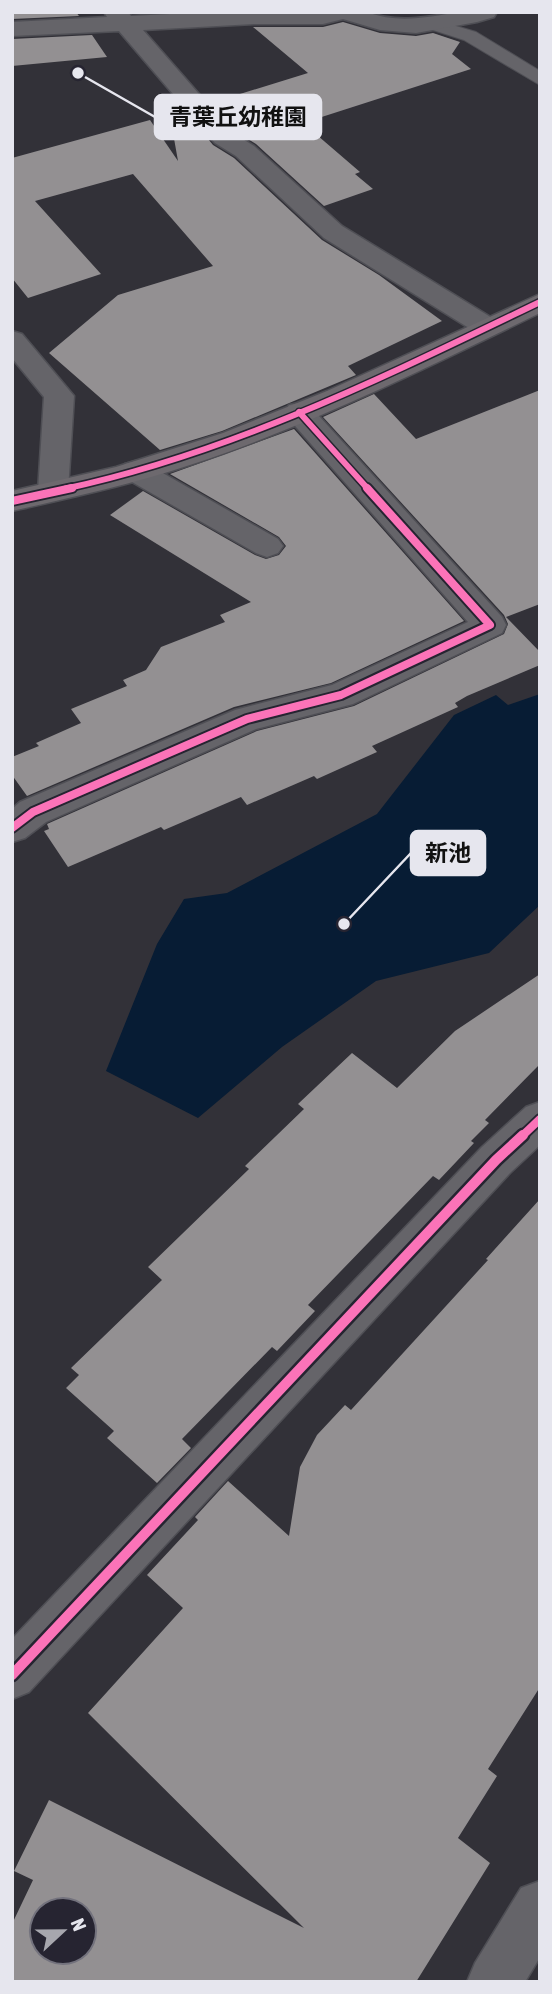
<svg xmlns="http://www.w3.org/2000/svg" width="552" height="1994" font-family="'Asap Condensed','Noto Sans JP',sans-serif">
<rect width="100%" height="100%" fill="#323138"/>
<path fill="#071c34" d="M 540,694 L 540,905 L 489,953 L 376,981 L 282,1047 L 198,1118 L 106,1071 L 157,944 L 184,899 L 227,893 L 377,814 L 454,715 L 496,695 L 508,705 Z"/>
<path fill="#939092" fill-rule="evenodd" d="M 12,12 L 76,12 L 79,16 L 12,19 Z
M 343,22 L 380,33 L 416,36 L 433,33 L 460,42 L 452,54 L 471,69 L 303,123 L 360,172 L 355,174 L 373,189 L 324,206 L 256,144 L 235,131 L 211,103 L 308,73 L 253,27 L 323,27 Z
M 92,35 L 107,57 L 12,66 L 12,39 Z
M 185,111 L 213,145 L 234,158 L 322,240 L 379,275 L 442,321 L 348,366 L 356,375 L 222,431 L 160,450 L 49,353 L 118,295 L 213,266 L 133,174 L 35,201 L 101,274 L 28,298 L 12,278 L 12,158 L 150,120 L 178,161 L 170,116 Z
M 540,390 L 540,604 L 506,617 L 540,652 L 540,665 L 467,696 L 455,703 L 458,707 L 372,746 L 377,752 L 317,779 L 314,776 L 247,805 L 241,797 L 164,830 L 161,827 L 68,867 L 44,831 L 49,829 L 47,824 L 257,731 L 354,706 L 504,634 L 508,624 L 504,615 L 323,417 L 374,394 L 416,439 Z
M 294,429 L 464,621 L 331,683 L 234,707 L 27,796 L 12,775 L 12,757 L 39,746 L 36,743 L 81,723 L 71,709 L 127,686 L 123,680 L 146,670 L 161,647 L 225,622 L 220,615 L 251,602 L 110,515 L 143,491 L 255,555 L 266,559 L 279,555 L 286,546 L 279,537 L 170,474 Z
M 540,974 L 540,1064 L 485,1120 L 489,1123 L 471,1141 L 474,1143 L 439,1180 L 433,1176 L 308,1305 L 315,1311 L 277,1351 L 272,1347 L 182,1439 L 191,1448 L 157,1483 L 107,1438 L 114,1431 L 66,1388 L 79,1375 L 71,1368 L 162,1280 L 148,1267 L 249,1169 L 245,1166 L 304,1109 L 298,1104 L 352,1053 L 397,1088 L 455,1031 Z
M 540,1199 L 540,1687 L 488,1769 L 497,1776 L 458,1838 L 490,1863 L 416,1982 L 12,1982 L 12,1924 L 33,1880 L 14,1871 L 49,1800 L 304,1928 L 88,1713 L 183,1608 L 147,1575 L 198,1520 L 195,1517 L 228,1481 L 289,1536 L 300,1467 L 317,1435 L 345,1405 L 351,1410 L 488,1260 L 486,1259 ZM 42,1910 L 84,1910 L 84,1952 L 42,1952 Z"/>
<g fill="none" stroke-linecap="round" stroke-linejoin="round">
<defs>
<path id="lane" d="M 439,21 L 476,32 L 540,71 L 540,85 L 464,40 L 433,30 L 430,26 L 433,22 Z"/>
<path id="street" d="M 104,12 L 128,12 L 131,16 L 208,12 L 367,12 C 398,24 428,17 459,12 C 471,11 485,12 497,12 L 494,17 L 477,22 L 416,33 L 380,30 L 343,19 L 323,24 L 254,24 L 143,30 L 233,133 L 254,146 L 342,226 L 497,321 L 501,327 L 497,333 L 487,335 L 477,333 L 324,238 L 236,156 L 215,143 L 119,31 L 12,36 L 12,22 L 107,17 Z
M 12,331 L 22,334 L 74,396 L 68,491 L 64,498 L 53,501 L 42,498 L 38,491 L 44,397 L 12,358 Z
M 299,403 L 309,405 L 502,617 L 506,625 L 502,633 L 353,704 L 256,729 L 46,822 L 25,838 L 12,842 L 12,809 L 20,802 L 235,710 L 332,685 L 468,622 L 289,419 L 284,412 L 289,405 Z
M 136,461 L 147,464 L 278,539 L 283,546 L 278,553 L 267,557 L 256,553 L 125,478 L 121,471 L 125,464 Z
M 540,1102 L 540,1145 L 510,1173 L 29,1692 L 12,1699 L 12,1639 L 482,1147 L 526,1107 Z
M 540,1881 L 540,1957 L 525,1982 L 467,1982 L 475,1963 L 521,1888 Z"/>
<path id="secondary" d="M 540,294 L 540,313 C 426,368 313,424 193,464 C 134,484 73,497 12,511 L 12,491 L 116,467 L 223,433 L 327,391 Z"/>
</defs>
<use href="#lane" stroke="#4f4f55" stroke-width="2"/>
<use href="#street" stroke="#4f4f55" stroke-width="3"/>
<use href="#secondary" stroke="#4f4f55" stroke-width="3"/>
<use href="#lane" fill="#656469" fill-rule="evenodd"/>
<use href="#street" fill="#656469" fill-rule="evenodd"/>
<use href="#secondary" fill="#6d696e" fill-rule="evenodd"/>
<defs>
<path id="cycleway-far2" d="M 299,412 L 368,489
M 64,489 C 232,453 386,376 540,302"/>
<path id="cycleway-far1" d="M 12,501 L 72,488
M 12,828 L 33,812 L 247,719 L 341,695 L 490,625 L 367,488
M 521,1137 L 540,1119"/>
<path id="cycleway" d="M 12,1675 L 496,1160 L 523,1135"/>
</defs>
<use href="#cycleway-far2" stroke="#262431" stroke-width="9"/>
<use href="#cycleway-far1" stroke="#262431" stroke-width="12"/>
<use href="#cycleway" stroke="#262431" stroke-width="15"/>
<use href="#cycleway-far2" stroke="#fb73b8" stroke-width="6"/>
<use href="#cycleway-far1" stroke="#fb73b8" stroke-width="8"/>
<use href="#cycleway" stroke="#fb73b8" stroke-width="10"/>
</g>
<path fill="none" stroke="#e6e6ee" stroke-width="2.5" d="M78 73L155 117M344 924L411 853"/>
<g fill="#e6e6ee" stroke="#262431" stroke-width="2.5">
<circle cx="78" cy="73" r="7"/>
<circle cx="344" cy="924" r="7"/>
</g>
<g fill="#e6e6ee" stroke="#e6e6ee" stroke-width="2.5">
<rect x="155" y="95" width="166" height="44" rx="7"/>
<rect x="411" y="831" width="74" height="44" rx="7"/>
</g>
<g font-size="23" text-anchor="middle" font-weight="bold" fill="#111">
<text x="238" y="125">青葉丘幼稚園</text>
<text x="448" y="861">新池</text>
</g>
<rect width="552" height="1994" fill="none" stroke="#e6e6ee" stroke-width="28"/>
<g transform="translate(63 1931) rotate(68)"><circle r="33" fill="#262431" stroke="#73727d" stroke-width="2"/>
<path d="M0-5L12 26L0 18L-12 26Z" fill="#a7a7ae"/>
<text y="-10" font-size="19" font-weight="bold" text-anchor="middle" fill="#e6e6ee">N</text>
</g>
</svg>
